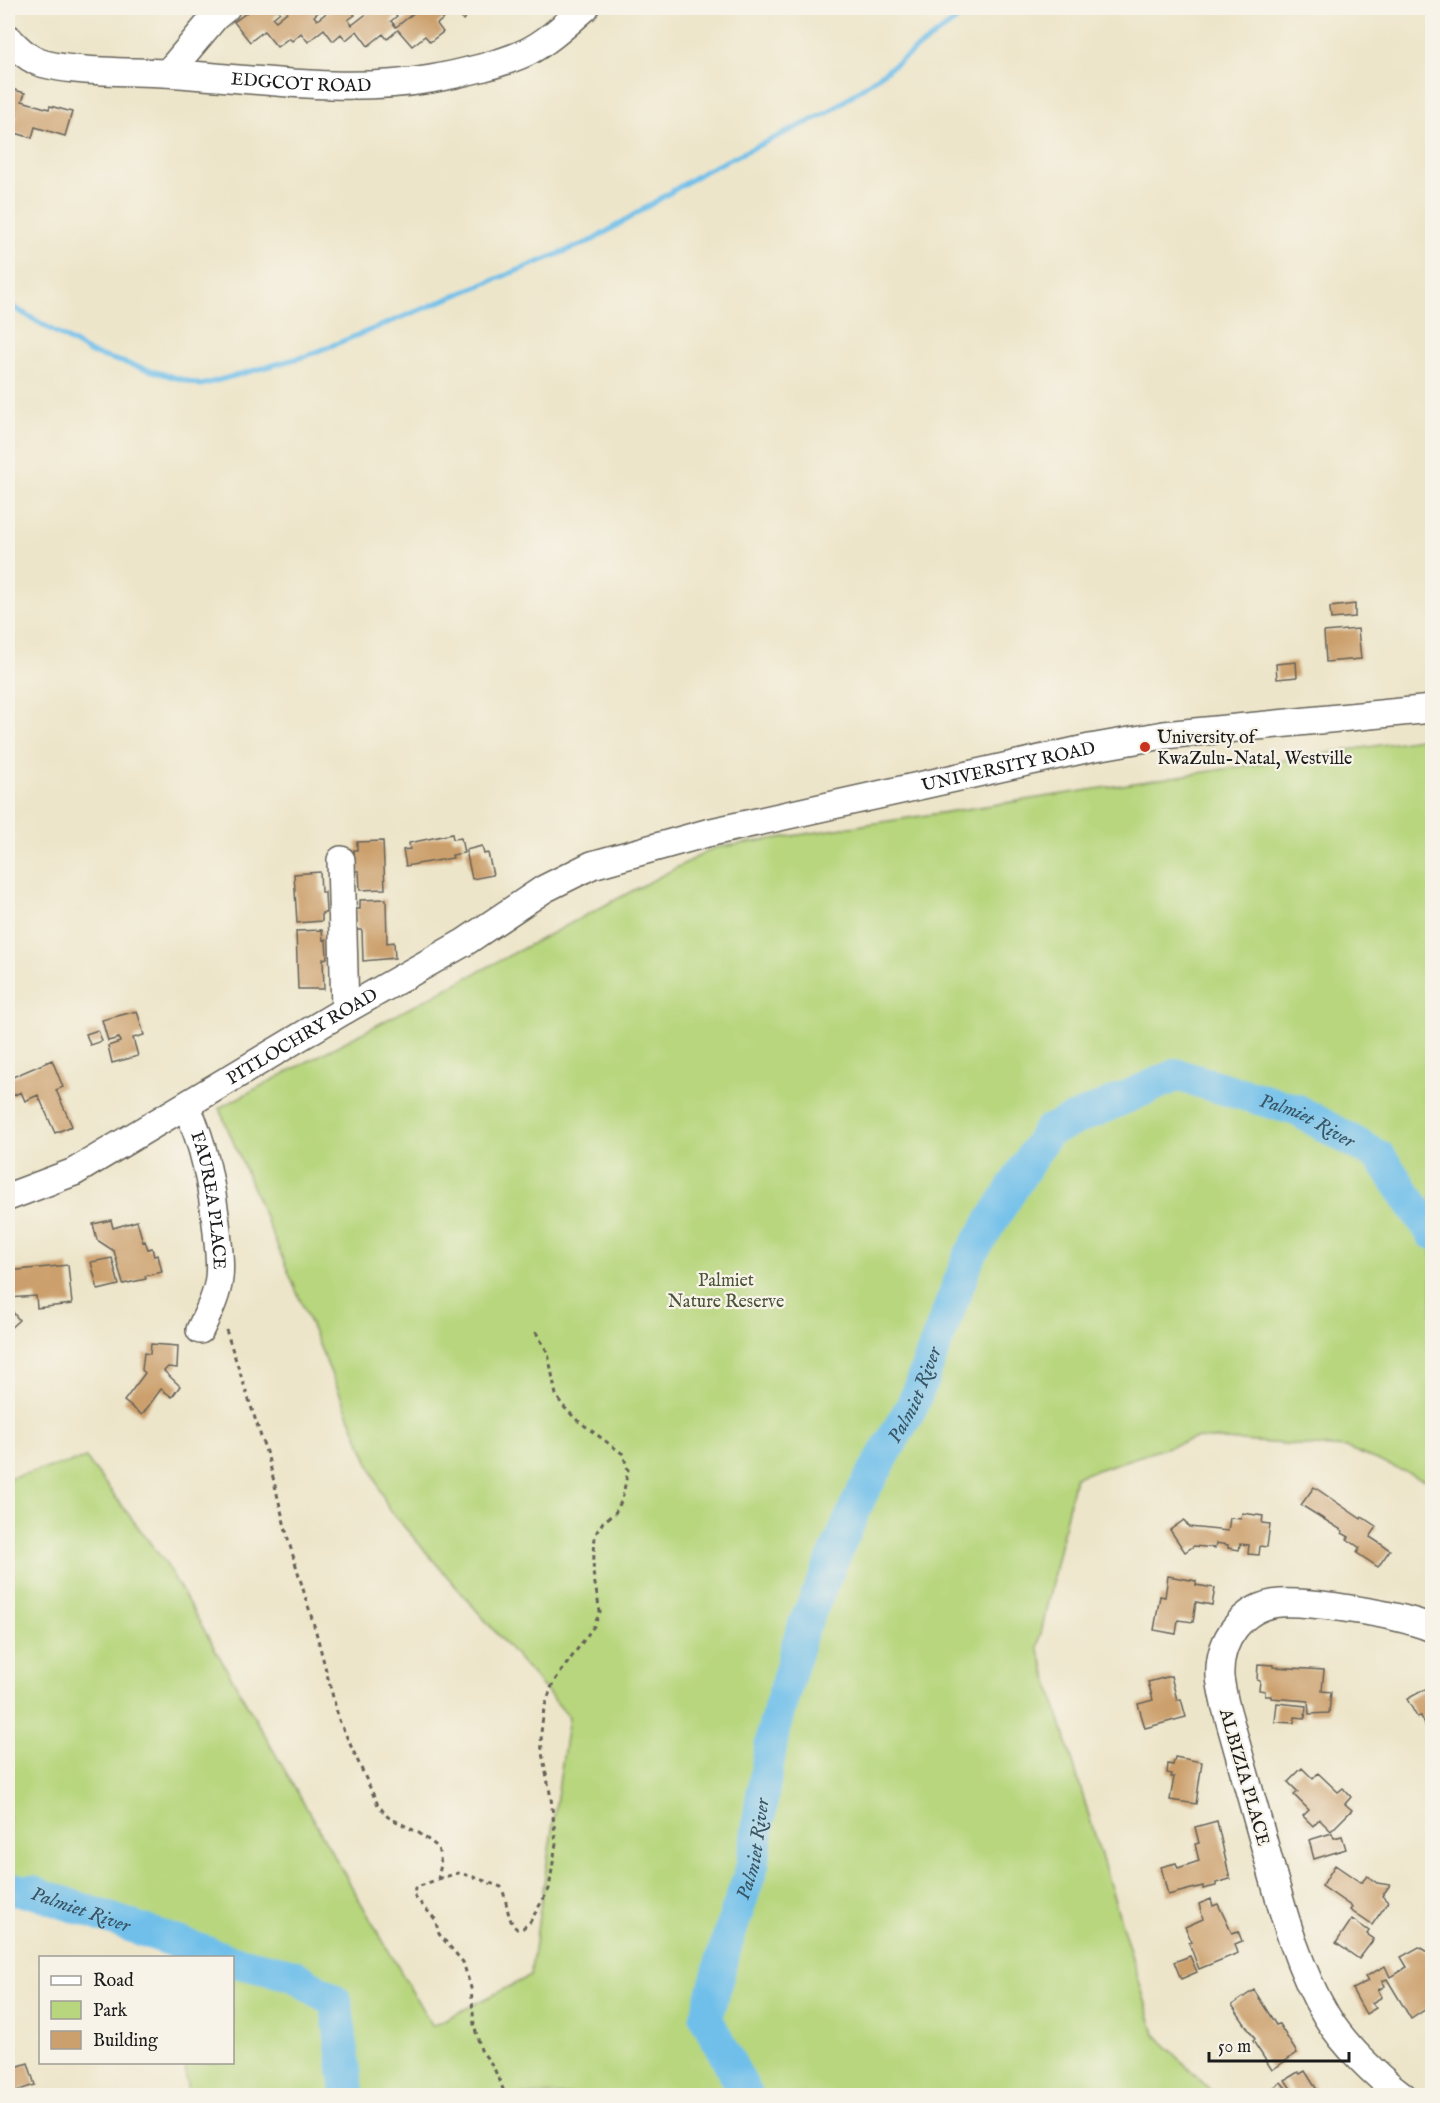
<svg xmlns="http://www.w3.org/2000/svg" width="1440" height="2103" font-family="'IM FELL English',serif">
<rect width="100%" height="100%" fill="#f7f3e8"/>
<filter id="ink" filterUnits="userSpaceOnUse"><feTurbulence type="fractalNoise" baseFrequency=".0167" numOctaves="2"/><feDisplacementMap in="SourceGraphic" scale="12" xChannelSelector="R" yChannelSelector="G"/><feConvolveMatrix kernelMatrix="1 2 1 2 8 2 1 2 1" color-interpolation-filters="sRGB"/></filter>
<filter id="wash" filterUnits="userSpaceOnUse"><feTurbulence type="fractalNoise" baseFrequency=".008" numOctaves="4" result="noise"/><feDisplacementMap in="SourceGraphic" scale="24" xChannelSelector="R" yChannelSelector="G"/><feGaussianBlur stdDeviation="1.35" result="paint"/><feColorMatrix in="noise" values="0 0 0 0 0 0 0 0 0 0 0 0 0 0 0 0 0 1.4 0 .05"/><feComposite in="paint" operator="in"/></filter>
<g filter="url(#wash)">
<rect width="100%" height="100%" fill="#ede5c9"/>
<path fill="#b7d67d" stroke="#6a794c" stroke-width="1.5" d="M 1432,737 L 1432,1483 L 1347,1448 L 1196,1438 L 1075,1477 L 1038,1647 L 1155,2034 L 1215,2095 L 188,2095 L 185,2063 L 232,2062 L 232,1958 L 175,1957 L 174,1946 L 33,1892 L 8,1886 L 8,1478 L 86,1458 L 166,1564 L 432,2026 L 530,1976 L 569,1717 L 388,1508 L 219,1108 L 714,848 Z"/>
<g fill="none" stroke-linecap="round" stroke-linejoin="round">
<path stroke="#6fbfea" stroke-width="5" d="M 8,304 L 91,353 L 201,385 L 306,356 L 593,240 L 705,171 L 829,112 L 973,8"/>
<g stroke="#6fbfea" stroke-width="33">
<path id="s1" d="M 8,1889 L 33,1892 L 223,1958"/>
<path d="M 232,1961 L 293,1975 L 336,2002 L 348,2096"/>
<path id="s2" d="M 747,2096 L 706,2018 L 726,1945 L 753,1864 L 762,1797 L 774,1728 L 802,1630 L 861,1495 L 913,1404 L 969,1257 L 1048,1131 L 1177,1075 L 1297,1110 L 1380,1157 L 1432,1233"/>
</g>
</g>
<g id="blocks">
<path fill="#cca06d" d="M 253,8 L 276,8 L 280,12 L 273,18 L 276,21 L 292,8 L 319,8 L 321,10 L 314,16 L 317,20 L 333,8 L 348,8 L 355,15 L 348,20 L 352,25 L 374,8 L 390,8 L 397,16 L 391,21 L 396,27 L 420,8 L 422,10 L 426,8 L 472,8 L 474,10 L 463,20 L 455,10 L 437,24 L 443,32 L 430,42 L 425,36 L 412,46 L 398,30 L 387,39 L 383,34 L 368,46 L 357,31 L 346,40 L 341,34 L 333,41 L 324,29 L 308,42 L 301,33 L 292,41 L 289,38 L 277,47 L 264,31 L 250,42 L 234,22 Z
M 8,88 L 25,93 L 22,101 L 49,109 L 50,106 L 72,112 L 65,136 L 35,127 L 32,138 L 12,132 L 17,114 L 8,112 Z
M 1355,604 L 1355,617 L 1331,619 L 1330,607 Z
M 1358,629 L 1361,659 L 1326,662 L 1324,632 Z
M 1296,662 L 1297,677 L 1277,679 L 1276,664 Z
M 452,834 L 453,839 L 461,838 L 464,853 L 452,855 L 453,858 L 406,866 L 403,850 L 410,849 L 409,843 Z
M 383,841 L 385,889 L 360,890 L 359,871 L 355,871 L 354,850 L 357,850 L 357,842 Z
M 482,846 L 484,854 L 488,853 L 493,875 L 472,879 L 466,850 Z
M 320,872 L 321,892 L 325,892 L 326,913 L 322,913 L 322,921 L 297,923 L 294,874 Z
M 386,899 L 387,943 L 394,942 L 395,958 L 363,961 L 362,930 L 357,930 L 356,909 L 360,909 L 360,900 Z
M 322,930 L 323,940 L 326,939 L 327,958 L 323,959 L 324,989 L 298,989 L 296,931 Z
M 137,1011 L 144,1035 L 133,1038 L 138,1056 L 112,1063 L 108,1046 L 120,1042 L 119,1038 L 108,1041 L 102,1020 Z
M 98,1030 L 102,1041 L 90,1045 L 86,1034 Z
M 52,1060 L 63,1087 L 56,1090 L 72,1126 L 55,1133 L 38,1095 L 25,1101 L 21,1092 L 8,1098 L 8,1079 Z
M 111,1220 L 113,1228 L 137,1221 L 143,1242 L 145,1241 L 148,1249 L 152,1248 L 154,1256 L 158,1255 L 162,1272 L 145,1276 L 146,1279 L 123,1284 L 114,1251 L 97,1240 L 93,1224 Z
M 112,1258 L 119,1285 L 98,1290 L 91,1262 Z
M 68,1265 L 72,1304 L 37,1308 L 36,1296 L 8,1298 L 8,1271 Z
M 8,1306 L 19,1320 L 8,1330 Z
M 151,1344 L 178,1346 L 177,1368 L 168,1367 L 164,1371 L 180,1386 L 172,1397 L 161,1389 L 142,1415 L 124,1401 L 145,1373 L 142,1370 L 144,1353 L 150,1354 Z
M 1314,1487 L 1361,1519 L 1362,1517 L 1377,1527 L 1370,1537 L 1390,1550 L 1378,1567 L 1357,1553 L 1360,1548 L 1347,1539 L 1349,1537 L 1342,1533 L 1343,1531 L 1301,1505 Z
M 1242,1513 L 1263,1516 L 1262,1523 L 1270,1524 L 1267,1547 L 1260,1546 L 1259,1555 L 1248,1554 L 1249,1545 L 1240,1544 L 1239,1550 L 1228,1548 L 1228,1545 L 1216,1543 L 1215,1548 L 1194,1546 L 1185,1552 L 1170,1530 L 1184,1520 L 1189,1527 L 1228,1531 L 1230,1518 L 1241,1519 Z
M 1168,1576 L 1196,1581 L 1196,1585 L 1215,1588 L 1212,1605 L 1196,1602 L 1193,1622 L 1178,1620 L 1176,1634 L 1154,1630 L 1160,1596 L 1165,1597 Z
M 1258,1664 L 1274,1665 L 1274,1667 L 1324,1670 L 1322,1691 L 1331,1692 L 1329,1713 L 1309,1714 L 1308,1701 L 1271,1698 L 1271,1696 L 1265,1696 L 1265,1691 L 1259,1690 L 1260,1681 L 1257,1680 Z
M 1171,1676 L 1177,1700 L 1181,1699 L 1186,1717 L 1145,1728 L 1138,1704 L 1153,1700 L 1148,1682 Z
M 1431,1686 L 1432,1727 L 1431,1724 L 1426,1727 L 1421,1716 L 1417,1717 L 1407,1699 Z
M 1277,1703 L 1306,1706 L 1305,1718 L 1295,1717 L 1294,1723 L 1275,1722 Z
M 1175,1757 L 1202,1762 L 1196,1804 L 1170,1800 L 1174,1777 L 1171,1777 L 1172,1774 L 1167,1773 L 1168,1764 L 1173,1765 Z
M 1302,1768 L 1313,1779 L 1318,1773 L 1338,1792 L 1343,1788 L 1351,1797 L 1345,1804 L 1352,1810 L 1331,1831 L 1319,1819 L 1313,1826 L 1303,1816 L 1309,1810 L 1294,1795 L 1298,1792 L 1288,1782 Z
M 1217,1821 L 1230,1879 L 1216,1883 L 1216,1886 L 1203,1889 L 1203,1886 L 1168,1895 L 1161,1867 L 1176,1863 L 1178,1868 L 1199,1861 L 1195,1844 L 1199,1843 L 1195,1827 Z
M 1332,1833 L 1334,1838 L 1342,1836 L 1346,1849 L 1314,1859 L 1309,1840 Z
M 1335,1865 L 1360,1882 L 1362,1882 L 1367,1876 L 1377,1883 L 1390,1885 L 1382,1896 L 1388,1902 L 1372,1925 L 1350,1910 L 1352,1907 L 1322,1886 Z
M 1211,1899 L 1213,1906 L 1218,1904 L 1232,1933 L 1238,1931 L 1242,1941 L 1235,1944 L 1238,1953 L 1199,1969 L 1189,1943 L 1192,1942 L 1185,1927 L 1203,1919 L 1199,1904 Z
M 1352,1919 L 1369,1931 L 1367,1934 L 1374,1939 L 1359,1959 L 1336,1943 Z
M 1419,1947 L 1432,1955 L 1432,2005 L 1411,2019 L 1387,1979 L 1382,1981 L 1385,1986 L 1378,1990 L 1382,1997 L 1372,2003 L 1376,2008 L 1366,2014 L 1352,1989 L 1368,1981 L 1365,1977 L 1385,1966 L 1390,1977 L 1407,1967 L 1401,1957 Z
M 1190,1956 L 1197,1972 L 1181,1979 L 1174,1962 Z
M 1254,1990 L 1276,2025 L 1279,2024 L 1297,2053 L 1272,2070 L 1253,2041 L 1255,2039 L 1232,2005 Z
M 8,2026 L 16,2052 L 9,2055 L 13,2068 L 28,2063 L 35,2085 L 9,2093 Z
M 1305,2071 L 1319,2093 L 1321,2096 L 1296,2096 L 1285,2080 L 1298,2072 L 1300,2074 Z
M 1281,2082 L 1288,2091 L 1278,2096 L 1273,2088 Z"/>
</g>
</g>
<g filter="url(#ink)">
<use href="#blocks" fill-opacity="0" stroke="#656259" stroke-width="1.5"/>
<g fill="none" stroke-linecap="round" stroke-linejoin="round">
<defs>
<g id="minor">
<path id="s3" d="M 8,38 C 16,47 25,56 36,61 C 65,73 130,71 163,73 C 251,78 343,94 431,79 C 459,74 502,64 527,52 C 549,41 567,23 585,8"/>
<path d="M 168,73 L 215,17 L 226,8"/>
<path d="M 341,860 L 345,1010"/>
<path id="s4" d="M 186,1106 C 205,1145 212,1188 217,1231 C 218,1246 221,1262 219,1278 C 217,1296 208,1313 200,1330"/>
<path id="s5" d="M 8,1197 L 74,1172 L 345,1010 L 465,942 L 544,889 L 592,865 L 707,833 L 1090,748 L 1164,735 L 1432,709"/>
<path d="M 1403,2096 C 1376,2076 1344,2045 1327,2017 C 1297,1967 1282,1909 1267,1854 C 1253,1804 1239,1754 1225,1704 C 1223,1695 1221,1686 1220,1677 C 1218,1641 1242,1606 1280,1603 C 1301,1602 1323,1605 1344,1608 C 1374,1612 1404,1617 1432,1628"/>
</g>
</defs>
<use href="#minor" stroke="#656259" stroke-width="30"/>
<path stroke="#656259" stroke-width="3" stroke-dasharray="4.5 4.5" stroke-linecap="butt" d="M 226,1330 L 269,1461 L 288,1539 L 316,1632 L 339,1720 L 378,1805 L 388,1817 L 419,1833 L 438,1847 L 441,1864 L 438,1879 L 415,1888 L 414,1896 L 435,1919 L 439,1934 L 463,1962 L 471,1988 L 474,2025 L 481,2050 L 493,2066 L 506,2096
M 438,1879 L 458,1873 L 471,1876 L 501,1887 C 508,1900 506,1920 517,1929 L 523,1928 L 530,1922 L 549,1889 L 556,1843 L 551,1798 L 542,1753 L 541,1733 L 544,1708 L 553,1683 L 594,1626 L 600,1612 L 593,1573 L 595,1535 L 603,1522 L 615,1513 L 622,1500 L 628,1470 L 623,1454 L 577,1420 L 563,1406 L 556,1395 L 548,1353 L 534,1329"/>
<use href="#minor" stroke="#fff" stroke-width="27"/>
</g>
</g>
<circle fill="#c8321e" stroke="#f7f3e8" stroke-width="2" cx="1145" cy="747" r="6"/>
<g text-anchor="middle" stroke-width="4.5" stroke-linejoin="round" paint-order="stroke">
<g font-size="18" fill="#1c1c1c" stroke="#f7f3e8">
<text dy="6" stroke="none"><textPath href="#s3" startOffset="303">EDGCOT ROAD</textPath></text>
<text dy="6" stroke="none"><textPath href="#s5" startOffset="1101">UNIVERSITY ROAD</textPath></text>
<text dy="6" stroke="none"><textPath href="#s5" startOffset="336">PITLOCHRY ROAD</textPath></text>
<text dy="6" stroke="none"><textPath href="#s4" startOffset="98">FAUREA PLACE</textPath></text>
<text transform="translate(1245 1777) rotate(74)" y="6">ALBIZIA PLACE</text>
</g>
<g font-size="18" fill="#1c1c1c" stroke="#f7f3e8" text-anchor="start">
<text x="1157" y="743">University of<tspan x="1157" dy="21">KwaZulu-Natal, Westville</tspan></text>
</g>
<g font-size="18" fill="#4a5439" stroke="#f7f3e8">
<text x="726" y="1286">Palmiet<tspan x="726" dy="21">Nature Reserve</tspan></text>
</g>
<g font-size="20" font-style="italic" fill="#395564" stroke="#f7f3e8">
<text dy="7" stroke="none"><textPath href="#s2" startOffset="1326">Palmiet River</textPath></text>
<text dy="7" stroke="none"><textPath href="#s2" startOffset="750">Palmiet River</textPath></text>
<text dy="7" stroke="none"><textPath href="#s2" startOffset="264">Palmiet River</textPath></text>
<text dy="7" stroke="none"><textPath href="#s1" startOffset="76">Palmiet River</textPath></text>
</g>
</g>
<rect width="1440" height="2103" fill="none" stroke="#f7f3e8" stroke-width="30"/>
<rect x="39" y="1956" width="195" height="108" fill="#f7f3e8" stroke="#9f9d96" stroke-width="1.5"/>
<rect x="51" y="1976" width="30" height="9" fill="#ffffff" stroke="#9f9d96" stroke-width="1.5"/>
<text x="93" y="1986" font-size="18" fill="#1c1c1c">Road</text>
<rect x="51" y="2001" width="30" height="18" fill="#b7d67d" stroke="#9f9d96" stroke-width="1.5"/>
<text x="93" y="2016" font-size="18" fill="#1c1c1c">Park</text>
<rect x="51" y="2031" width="30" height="18" fill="#cca06d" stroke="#9f9d96" stroke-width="1.5"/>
<text x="93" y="2046" font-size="18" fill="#1c1c1c">Building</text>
<path d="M1209 2052v9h140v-9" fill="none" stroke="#1c1c1c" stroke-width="3"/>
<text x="1218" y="2052" font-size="18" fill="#1c1c1c" stroke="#f7f3e8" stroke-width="4.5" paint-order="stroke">50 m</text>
</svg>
